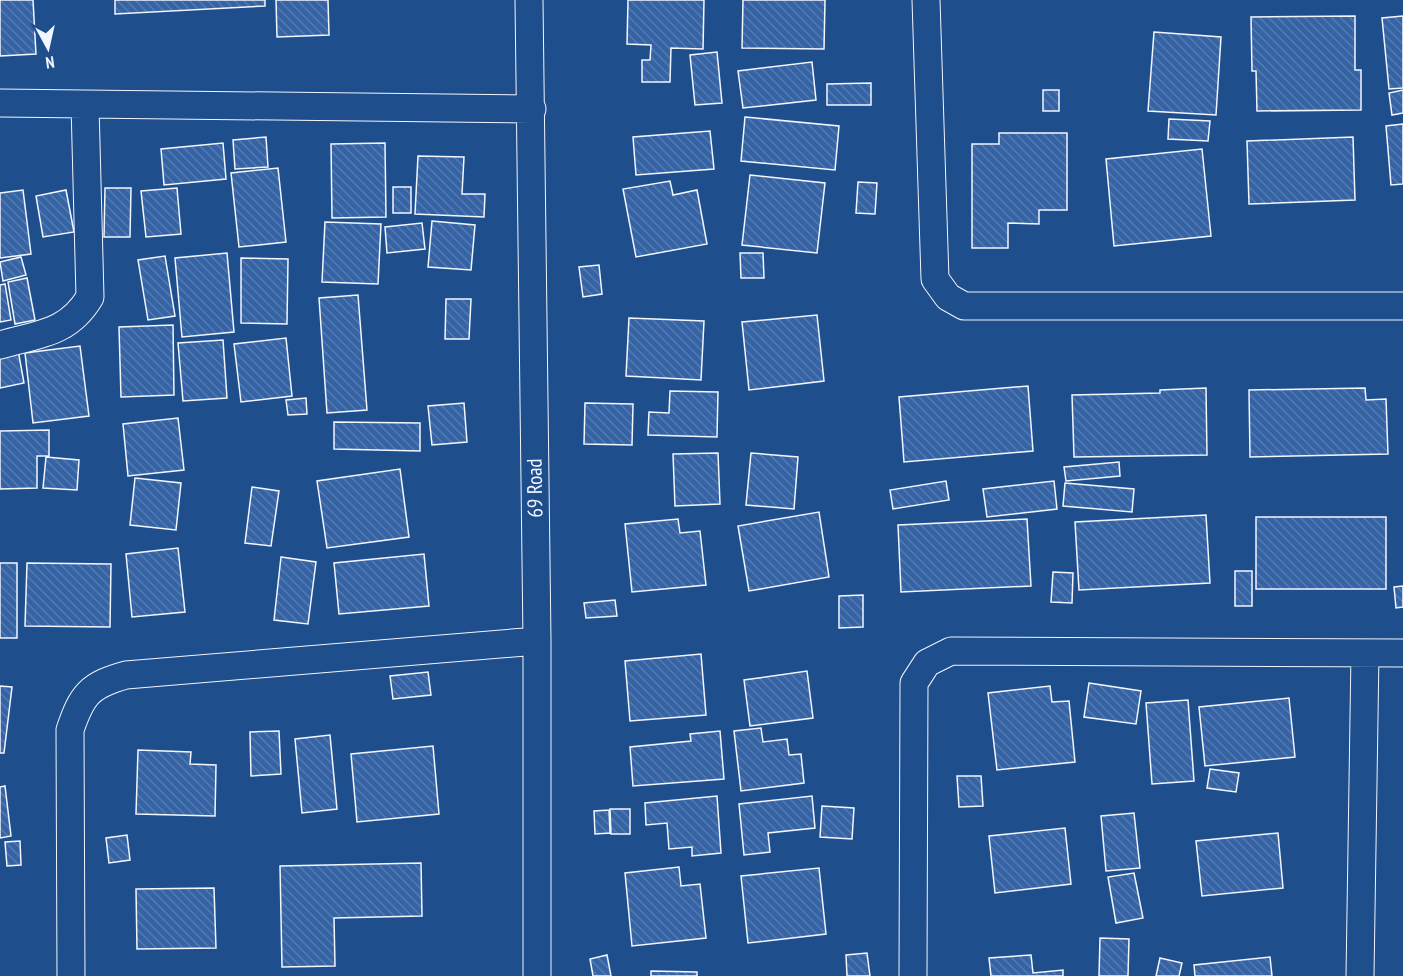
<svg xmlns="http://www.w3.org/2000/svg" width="1403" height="976" font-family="'PT Sans Narrow',sans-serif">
<defs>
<pattern id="building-back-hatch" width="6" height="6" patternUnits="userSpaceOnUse" patternTransform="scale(1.5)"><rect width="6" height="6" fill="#3563a3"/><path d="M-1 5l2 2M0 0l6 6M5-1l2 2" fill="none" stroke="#537ab1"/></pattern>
</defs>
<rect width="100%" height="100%" fill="#1f4e8c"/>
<path fill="url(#building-back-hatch)" stroke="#f2f6ff" stroke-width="1.5" d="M 0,0 L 33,0 L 36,54 L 0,56 Z
M 115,0 L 265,0 L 265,6 L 115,14 Z
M 276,0 L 328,0 L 329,35 L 277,37 Z
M 628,0 L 704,0 L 703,49 L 671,48 L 670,82 L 642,82 L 642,60 L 650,60 L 651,45 L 627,44 Z
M 743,0 L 825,0 L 824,49 L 742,48 Z
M 1355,16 L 1355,70 L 1361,70 L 1361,110 L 1257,111 L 1256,71 L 1252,71 L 1251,17 Z
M 1403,16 L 1403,88 L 1389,89 L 1382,18 Z
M 1154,32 L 1221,37 L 1216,115 L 1148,111 Z
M 717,52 L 722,103 L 695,105 L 690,55 Z
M 812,62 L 816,100 L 743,108 L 738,71 Z
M 871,83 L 871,105 L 827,105 L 827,84 Z
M 1043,90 L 1059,90 L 1059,111 L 1043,111 Z
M 1403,90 L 1403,113 L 1392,115 L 1389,93 Z
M 745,117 L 839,126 L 835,170 L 741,161 Z
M 1169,119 L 1210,121 L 1208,141 L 1168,139 Z
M 1403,124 L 1403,184 L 1391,185 L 1386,126 Z
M 710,131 L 714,169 L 636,175 L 633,137 Z
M 999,133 L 1067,133 L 1067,210 L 1039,210 L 1039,224 L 1008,223 L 1008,248 L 972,248 L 972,144 L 999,144 Z
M 266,137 L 268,167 L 235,169 L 233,140 Z
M 1353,137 L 1355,200 L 1249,204 L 1247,141 Z
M 223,143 L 226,179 L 164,185 L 161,149 Z
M 385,143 L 386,217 L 332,218 L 331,144 Z
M 1202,149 L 1211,236 L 1114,246 L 1106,159 Z
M 418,156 L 464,157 L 462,194 L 485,194 L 484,217 L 415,214 Z
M 278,168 L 286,242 L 239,247 L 231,173 Z
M 750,175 L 825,183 L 817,253 L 742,245 Z
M 670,181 L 673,195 L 697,190 L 707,244 L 636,257 L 623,189 Z
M 858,182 L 877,183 L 875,214 L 856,213 Z
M 393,187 L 411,187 L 411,213 L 393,213 Z
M 105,188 L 131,188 L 130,237 L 104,237 Z
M 177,188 L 181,234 L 146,237 L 141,191 Z
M 23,190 L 31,254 L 0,258 L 0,193 Z
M 66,190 L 74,232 L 43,237 L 36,196 Z
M 432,221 L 475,225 L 471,270 L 428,267 Z
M 325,222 L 381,224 L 378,284 L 322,282 Z
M 422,223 L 425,249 L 387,253 L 385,227 Z
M 227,253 L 234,332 L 182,337 L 175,258 Z
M 740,253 L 763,253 L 764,278 L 741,278 Z
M 165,256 L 175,316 L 148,320 L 138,260 Z
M 21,257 L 26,275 L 3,281 L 0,262 Z
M 241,258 L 288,259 L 287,324 L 241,323 Z
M 599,265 L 602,294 L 583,297 L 579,267 Z
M 27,278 L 35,320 L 15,324 L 8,282 Z
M 5,284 L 11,320 L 0,322 L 0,285 Z
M 358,295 L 367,410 L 327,413 L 319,298 Z
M 446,299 L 471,299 L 469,339 L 445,339 Z
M 817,315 L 824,381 L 749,390 L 742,322 Z
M 629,318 L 704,321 L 701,380 L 626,376 Z
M 173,325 L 174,395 L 121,397 L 119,327 Z
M 286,338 L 292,396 L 241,402 L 234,344 Z
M 223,340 L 227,398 L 183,401 L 178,343 Z
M 80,346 L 89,416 L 33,423 L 25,353 Z
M 18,350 L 24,383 L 0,388 L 0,353 Z
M 1028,386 L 1033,451 L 904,462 L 899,397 Z
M 1206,388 L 1207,455 L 1074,457 L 1072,395 L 1160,393 L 1160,390 Z
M 1365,388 L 1366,400 L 1386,399 L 1388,454 L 1250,457 L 1249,390 Z
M 670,391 L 718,392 L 717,437 L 648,435 L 649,412 L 669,413 Z
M 306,398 L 307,414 L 288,415 L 286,400 Z
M 464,403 L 467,442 L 432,445 L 428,406 Z
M 585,403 L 633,404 L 632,445 L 584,444 Z
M 178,418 L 184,470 L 128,476 L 123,424 Z
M 334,422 L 420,423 L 420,451 L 334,449 Z
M 49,430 L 49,456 L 37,456 L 37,488 L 0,489 L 0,431 Z
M 718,453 L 720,504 L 675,506 L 673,454 Z
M 751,453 L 798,457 L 794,509 L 746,505 Z
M 46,457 L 79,460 L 77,490 L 43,488 Z
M 1119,462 L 1120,476 L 1066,481 L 1064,467 Z
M 400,469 L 409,537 L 327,548 L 317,481 Z
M 135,478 L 181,483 L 176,530 L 130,525 Z
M 946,481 L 949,500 L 893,509 L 890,490 Z
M 1054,481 L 1057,509 L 987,517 L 983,489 Z
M 1065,483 L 1134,489 L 1132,512 L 1063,506 Z
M 252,487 L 279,491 L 271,546 L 245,543 Z
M 819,512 L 829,577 L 749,591 L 738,526 Z
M 1206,515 L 1210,583 L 1079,590 L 1075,522 Z
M 1256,517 L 1386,517 L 1386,589 L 1256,589 Z
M 678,519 L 680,533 L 700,531 L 706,585 L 632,592 L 625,524 Z
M 1027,519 L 1031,586 L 901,592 L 898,525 Z
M 178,548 L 185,612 L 132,617 L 126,554 Z
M 424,554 L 429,606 L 339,614 L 334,563 Z
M 281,557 L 316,562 L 308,624 L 274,620 Z
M 0,563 L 17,563 L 17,638 L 0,638 Z
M 27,563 L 111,564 L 110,627 L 25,626 Z
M 1235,571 L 1252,571 L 1252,606 L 1235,606 Z
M 1053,572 L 1073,573 L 1072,603 L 1051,602 Z
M 1403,586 L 1403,607 L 1396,608 L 1394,587 Z
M 863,595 L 863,627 L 839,628 L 839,596 Z
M 615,600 L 617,616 L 586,618 L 584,603 Z
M 701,654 L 706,715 L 630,721 L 625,661 Z
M 807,671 L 813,718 L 750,726 L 744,680 Z
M 428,672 L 431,695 L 393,699 L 390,676 Z
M 1089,683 L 1141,691 L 1136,724 L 1084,717 Z
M 0,686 L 12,687 L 4,753 L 0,753 Z
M 1050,686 L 1052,702 L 1069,701 L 1075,762 L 997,770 L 988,693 Z
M 1289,698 L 1295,757 L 1205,766 L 1199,707 Z
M 1188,700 L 1194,781 L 1152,784 L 1146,703 Z
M 761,728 L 763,742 L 787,739 L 789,755 L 801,754 L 804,783 L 741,791 L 734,731 Z
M 279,731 L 281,774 L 251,776 L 250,732 Z
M 720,731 L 724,779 L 633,786 L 630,747 L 691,741 L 690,734 Z
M 330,735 L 337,809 L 302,813 L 295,739 Z
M 433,746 L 439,814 L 357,822 L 351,754 Z
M 138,750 L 191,752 L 190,764 L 216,765 L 215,816 L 136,814 Z
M 1210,769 L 1239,773 L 1236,792 L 1207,788 Z
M 957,776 L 981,776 L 983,806 L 959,807 Z
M 5,786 L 11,836 L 0,838 L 0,787 Z
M 717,796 L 721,853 L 692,856 L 692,847 L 669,849 L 667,823 L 646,825 L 645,803 Z
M 812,796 L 815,828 L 768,833 L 770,852 L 744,855 L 739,804 Z
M 822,806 L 854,808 L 852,839 L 820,837 Z
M 610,809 L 630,809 L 630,834 L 611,834 Z
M 609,810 L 610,833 L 595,834 L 594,811 Z
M 1134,813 L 1140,868 L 1106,871 L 1101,816 Z
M 1065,828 L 1071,884 L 995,893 L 989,836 Z
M 1278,833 L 1283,888 L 1202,896 L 1196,841 Z
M 127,835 L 130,860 L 109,863 L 106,838 Z
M 20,841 L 21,865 L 7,866 L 5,842 Z
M 421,863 L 422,916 L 334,918 L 335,966 L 282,967 L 280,866 Z
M 679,867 L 681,886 L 700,884 L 706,938 L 632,946 L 625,873 Z
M 819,868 L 826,934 L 748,943 L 741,876 Z
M 1134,873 L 1143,918 L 1116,923 L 1108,877 Z
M 214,888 L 216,948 L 137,949 L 136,889 Z
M 1100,938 L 1129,939 L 1128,976 L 1099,976 Z
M 867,953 L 870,976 L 847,976 L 846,955 Z
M 607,955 L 611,976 L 593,976 L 590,959 Z
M 1031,955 L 1033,973 L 1063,970 L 1063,976 L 991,976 L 989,958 Z
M 1270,957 L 1272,976 L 1195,976 L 1194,965 Z
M 1160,958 L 1182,963 L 1179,976 L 1156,976 Z
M 651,971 L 697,972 L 697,976 L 651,976 Z"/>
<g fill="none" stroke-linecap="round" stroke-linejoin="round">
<defs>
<path id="street" d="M 529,0 L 537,641 L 537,976
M 926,0 L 935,279 L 948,297 L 964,306 L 1403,306
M 0,103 L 532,109
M 0,345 C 38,334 68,334 90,297 L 85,105
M 71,976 L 70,730 C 82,694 90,685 126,675 L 537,641
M 913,976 L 914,683 L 927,663 L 951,651 L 1403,653
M 1360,976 L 1365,653"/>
</defs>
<use href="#street" stroke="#f2f6ff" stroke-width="29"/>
<use href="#street" stroke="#1f4e8c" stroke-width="27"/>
</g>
<g text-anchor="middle" stroke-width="4.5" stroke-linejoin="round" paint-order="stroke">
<g font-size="21" fill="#f2f6ff" stroke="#1f4e8c">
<text transform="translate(535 488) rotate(-91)" y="7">69 Road</text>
</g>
</g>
<g transform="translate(48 48) rotate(172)" stroke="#1f4e8c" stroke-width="4.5" paint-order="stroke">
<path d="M0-4.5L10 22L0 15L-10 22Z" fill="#f2f6ff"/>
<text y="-9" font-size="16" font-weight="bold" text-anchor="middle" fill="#f2f6ff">N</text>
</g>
</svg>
